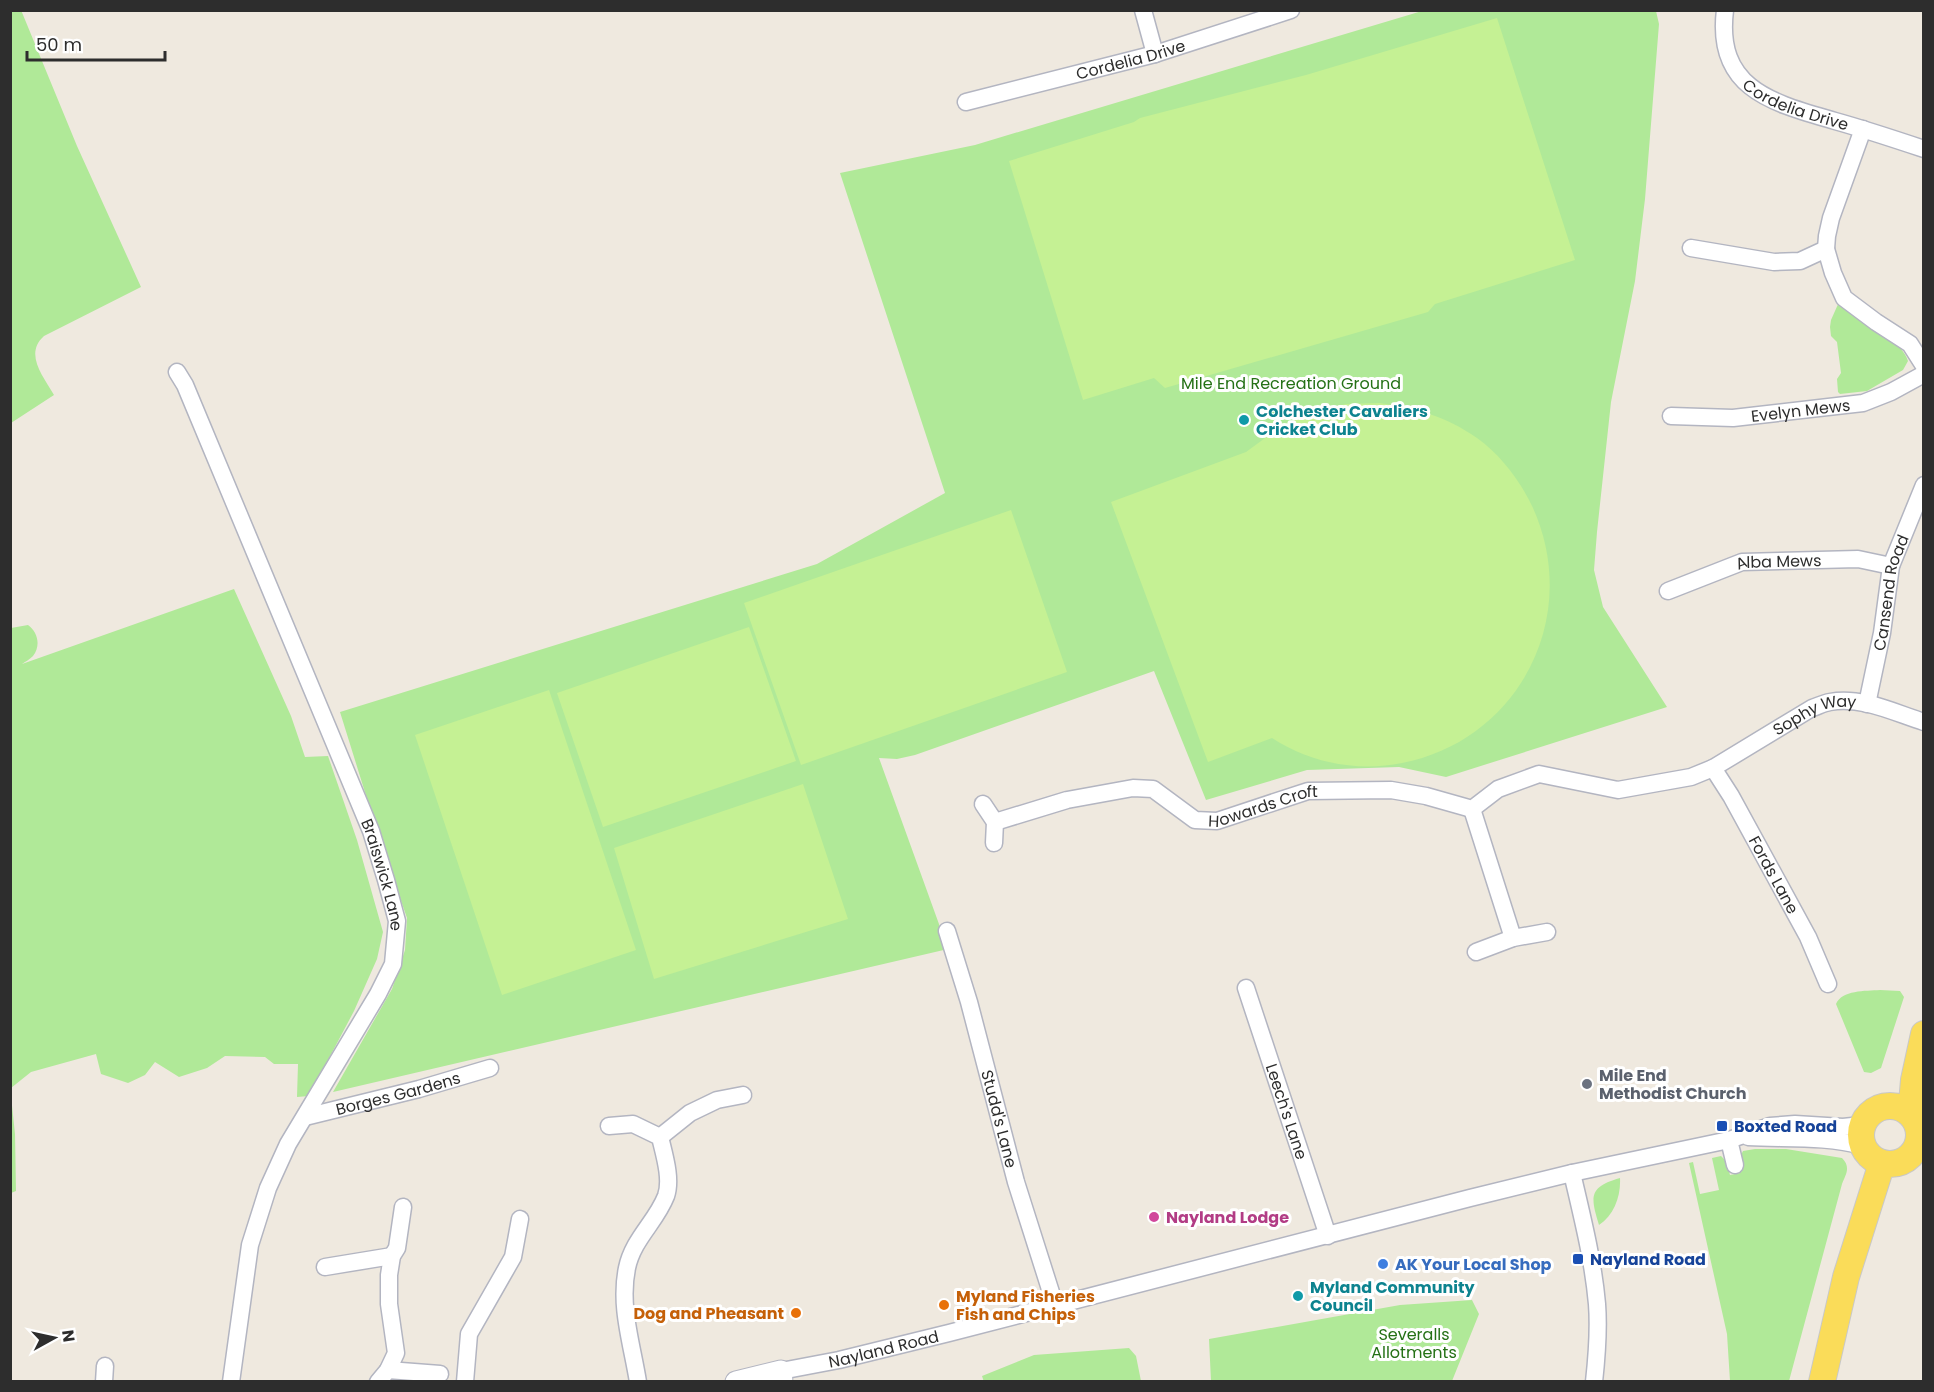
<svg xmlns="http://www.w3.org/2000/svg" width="1934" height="1392" font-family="Poppins,sans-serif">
<rect width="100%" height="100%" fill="#efe9df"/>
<path fill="#b0e998" d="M 21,10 L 77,146 L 141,287 L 44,336 C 24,354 43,376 54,395 L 11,423 L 10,11 Z
M 1422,11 L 1656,11 L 1659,24 L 1645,199 L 1635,281 L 1611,402 L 1597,532 L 1594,570 L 1603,607 L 1667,707 L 1446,777 L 1399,767 L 1307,770 L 1206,800 L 1154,671 L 915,755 L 897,759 L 879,758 L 948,949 L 333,1092 L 392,989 L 405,950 L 407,918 L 378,834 L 340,712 L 817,564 L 945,493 L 840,173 L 975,145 Z
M 1839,302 C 1845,308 1851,314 1857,318 C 1873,330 1902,341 1908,361 L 1903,370 L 1867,391 L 1840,394 L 1838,392 L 1837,379 L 1841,373 L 1837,342 L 1831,336 L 1830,327 L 1831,320 Z
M 234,589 L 291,716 L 305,757 L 328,756 L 357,840 L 383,932 L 377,959 L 354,1011 L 309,1096 L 297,1097 L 298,1064 L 274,1064 L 265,1057 L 225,1056 L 207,1068 L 179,1077 L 155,1062 L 145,1075 L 128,1083 L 101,1074 L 96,1054 L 31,1072 L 11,1088 L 11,628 L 28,625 C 38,632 41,646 33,656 C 30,659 25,662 22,664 Z
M 1880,990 L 1900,991 L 1904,997 L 1881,1068 L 1871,1073 L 1864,1072 L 1836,1004 C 1842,990 1865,991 1880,990 Z
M 11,1096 L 15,1134 L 16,1191 L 11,1193 Z
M 1755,1149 L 1786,1149 L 1842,1158 C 1851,1167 1846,1174 1842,1184 L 1789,1381 L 1730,1381 L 1727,1334 L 1689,1163 L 1693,1162 L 1700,1194 L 1719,1190 L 1712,1158 L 1721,1156 L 1726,1161 L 1730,1175 L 1740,1173 L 1741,1155 L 1743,1151 Z
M 1620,1178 C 1621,1196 1614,1215 1599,1225 C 1590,1196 1589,1187 1620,1178 Z
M 1472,1300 L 1479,1314 L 1452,1381 L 1211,1381 L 1209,1339 L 1400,1305 Z
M 1129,1348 L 1136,1356 L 1141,1381 L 984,1382 L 982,1376 L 1034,1355 Z"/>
<path fill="#c5f194" d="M 1497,18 L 1575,260 L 1435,304 L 1428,312 L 1165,388 L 1154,378 L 1083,400 L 1009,161 L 1134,122 L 1140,118 L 1306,75 Z
M 1380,403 C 1418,409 1445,416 1477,438 C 1501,455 1521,482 1533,508 C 1582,617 1519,740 1402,763 C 1358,772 1310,763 1272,738 L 1208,762 L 1111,502 L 1246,452 L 1280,427 L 1311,412 L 1346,404 Z
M 1011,510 L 1067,672 L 801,765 L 744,603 Z
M 749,627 L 796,761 L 603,827 L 557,693 Z
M 549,690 L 636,950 L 502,995 L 415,735 Z
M 803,784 L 848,919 L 654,979 L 614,848 Z"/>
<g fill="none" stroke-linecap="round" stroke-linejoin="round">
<defs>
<g id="minor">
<path d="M 1143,10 L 1155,54"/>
<path id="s1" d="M 1725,10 C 1715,90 1774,103 1835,121 C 1864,129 1894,139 1924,149"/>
<path id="s2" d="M 966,102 L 1155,54 L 1291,10"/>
<path d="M 1863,129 L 1831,218 L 1827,236 L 1826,249 L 1833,273 L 1844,298 L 1876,322 L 1910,344 L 1924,366"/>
<path d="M 1691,248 L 1774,262 L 1800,261 L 1826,249"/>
<path id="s3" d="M 177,372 L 185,385 L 371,831 L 386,880 L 397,921 L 393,964 L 378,994 L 288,1144 L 268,1188 L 250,1245 L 231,1382"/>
<path id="s4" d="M 1671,416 L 1733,418 L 1863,403 L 1891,392 L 1924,374"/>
<path id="s5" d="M 1668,591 L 1742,562 L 1858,559 L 1891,566"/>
<path id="s6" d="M 1867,704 L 1882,633 L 1891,566 L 1924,485"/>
<path id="s7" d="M 1713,768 L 1731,796 L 1808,937 L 1828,984"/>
<path d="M 983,804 L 995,822 L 994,843"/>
<path d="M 1472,809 L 1513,938"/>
<path id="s8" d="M 995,822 L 1067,800 L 1133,788 L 1153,789 L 1195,820 L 1217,821 L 1308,791 L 1391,790 L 1426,796 L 1472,809 L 1498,789 L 1539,774 L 1618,790 L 1691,777 L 1713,768 L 1812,708 C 1818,706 1824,703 1830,702 C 1862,696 1895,713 1924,722"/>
<path id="s9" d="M 947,931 L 969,1002 L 1016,1182 L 1055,1305"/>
<path d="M 1476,952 L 1513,938 L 1547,932"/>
<path id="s10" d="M 1246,988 L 1328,1236"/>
<path id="s11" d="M 305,1117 L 419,1089 L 490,1068"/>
<path d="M 609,1126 L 633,1124 L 660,1137 C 664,1154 672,1179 666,1196 C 656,1222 633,1239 627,1268 C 619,1306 632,1344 638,1382"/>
<path d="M 660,1137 L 690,1113 L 717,1100 L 743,1095"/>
<path d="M 1748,1137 C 1787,1139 1826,1136 1863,1146"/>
<path d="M 1729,1140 L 1735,1165"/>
<path d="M 1572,1173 C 1582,1216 1593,1259 1597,1304 C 1599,1330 1597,1355 1594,1382"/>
<path d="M 325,1267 L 392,1256"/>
<path d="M 388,1370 L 440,1374"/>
<path id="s12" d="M 781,1371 L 839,1360 L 949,1333 L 1470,1198 L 1572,1173 L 1729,1140 L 1770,1126 L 1795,1124 L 1843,1127 L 1862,1125"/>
<path d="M 104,1382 L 105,1366"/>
<path d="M 378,1382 L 388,1370 L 396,1353 L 389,1304 L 389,1275 L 392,1256 L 397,1248 L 403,1207"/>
<path d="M 465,1382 L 469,1334 L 513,1257 L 520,1219"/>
</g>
<path id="tertiary" d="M 1917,1146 L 1924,1147
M 736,1382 L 781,1371 L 782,1382"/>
<path id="primary" d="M1861 1135a29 29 0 1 1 58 0a29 29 0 1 1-58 0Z
M 1911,1115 L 1914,1080 L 1924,1034
M 1822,1382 L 1846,1277 L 1882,1163"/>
</defs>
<use href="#minor" stroke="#b3b5c1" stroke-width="19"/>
<use href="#tertiary" stroke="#b3b5c1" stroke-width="23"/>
<use href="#primary" stroke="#c8c8c8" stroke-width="28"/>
<use href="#minor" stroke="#fff" stroke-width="16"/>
<use href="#tertiary" stroke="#fff" stroke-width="21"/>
<use href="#primary" stroke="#fadc59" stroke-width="26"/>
</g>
<g fill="#0f9aa8" stroke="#fff" stroke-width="2">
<circle cx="1244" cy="420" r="6"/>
<circle cx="1298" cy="1296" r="6"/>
</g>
<circle fill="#6b7280" stroke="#fff" stroke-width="2" cx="1587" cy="1084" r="6"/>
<g fill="#1a4fb4" stroke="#fff" stroke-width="2">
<rect x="1716" y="1120" width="12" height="12" rx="3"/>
<rect x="1572" y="1253" width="12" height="12" rx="3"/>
</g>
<circle fill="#d1479c" stroke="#fff" stroke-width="2" cx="1154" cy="1217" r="6"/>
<circle fill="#3f7fe0" stroke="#fff" stroke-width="2" cx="1383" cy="1264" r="6"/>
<g fill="#e8710a" stroke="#fff" stroke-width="2">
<circle cx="944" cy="1305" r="6"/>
<circle cx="796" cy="1313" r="6"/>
</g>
<g text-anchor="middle" stroke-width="6" stroke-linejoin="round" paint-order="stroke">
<g font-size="16" fill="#2d2d2d" stroke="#fff">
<text dy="6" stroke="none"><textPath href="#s2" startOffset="170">Cordelia Drive</textPath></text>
<text dy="6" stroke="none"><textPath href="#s1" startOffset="134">Cordelia Drive</textPath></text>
<text dy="6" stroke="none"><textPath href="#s4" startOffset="130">Evelyn Mews</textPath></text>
<text dy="6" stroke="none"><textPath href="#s5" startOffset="116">Alba Mews</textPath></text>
<text dy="6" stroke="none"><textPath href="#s6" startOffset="114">Cansend Road</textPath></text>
<text dy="6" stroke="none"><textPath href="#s8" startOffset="870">Sophy Way</textPath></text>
<text dy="6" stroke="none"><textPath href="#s8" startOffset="285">Howards Croft</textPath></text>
<text dy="6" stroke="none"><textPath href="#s7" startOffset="123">Fords Lane</textPath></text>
<text dy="6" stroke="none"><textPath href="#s3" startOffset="544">Braiswick Lane</textPath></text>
<text dy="6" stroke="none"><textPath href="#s11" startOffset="96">Borges Gardens</textPath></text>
<text dy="6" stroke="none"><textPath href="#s10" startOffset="130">Leech's Lane</textPath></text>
<text dy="6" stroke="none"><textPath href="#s9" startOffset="195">Studd's Lane</textPath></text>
<text dy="6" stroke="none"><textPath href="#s12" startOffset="105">Nayland Road</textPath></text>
</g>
<g font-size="16" fill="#257116" stroke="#fff">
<text x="1291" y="389">Mile End Recreation Ground</text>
<text x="1414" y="1340">Severalls<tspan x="1414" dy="18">Allotments</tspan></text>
</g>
<g font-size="16" font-weight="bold" fill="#0d838f" stroke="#fff" text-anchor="start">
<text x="1256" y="417">Colchester Cavaliers<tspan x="1256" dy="18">Cricket Club</tspan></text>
<text x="1310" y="1293">Myland Community<tspan x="1310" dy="18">Council</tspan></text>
</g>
<g font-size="16" font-weight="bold" fill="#5b616d" stroke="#fff" text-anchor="start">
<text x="1599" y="1081">Mile End<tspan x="1599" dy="18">Methodist Church</tspan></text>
</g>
<g font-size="16" font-weight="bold" fill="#164399" stroke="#fff" text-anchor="start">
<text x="1734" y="1132">Boxted Road</text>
<text x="1590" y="1265">Nayland Road</text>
</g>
<g font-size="16" font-weight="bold" fill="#b23c85" stroke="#fff" text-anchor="start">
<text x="1166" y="1223">Nayland Lodge</text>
</g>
<g font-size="16" font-weight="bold" fill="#366cbe" stroke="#fff" text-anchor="start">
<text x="1395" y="1270">AK Your Local Shop</text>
</g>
<g font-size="16" font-weight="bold" fill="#c56008" stroke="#fff" text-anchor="start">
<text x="956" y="1302">Myland Fisheries<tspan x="956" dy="18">Fish and Chips</tspan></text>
<text x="784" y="1319" text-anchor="end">Dog and Pheasant</text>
</g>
</g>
<rect width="1934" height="1392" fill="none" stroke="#2d2d2d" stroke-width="24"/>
<g transform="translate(54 1338) rotate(82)" stroke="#ffffff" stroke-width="4.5" paint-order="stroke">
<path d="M0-4.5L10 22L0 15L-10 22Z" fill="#2d2d2d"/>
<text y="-9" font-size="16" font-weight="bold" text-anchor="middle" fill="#2d2d2d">N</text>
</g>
<path d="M27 51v9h138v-9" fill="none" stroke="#2d2d2d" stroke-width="3"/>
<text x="36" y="51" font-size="18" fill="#2d2d2d" stroke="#ffffff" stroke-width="4.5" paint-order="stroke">50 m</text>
</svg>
